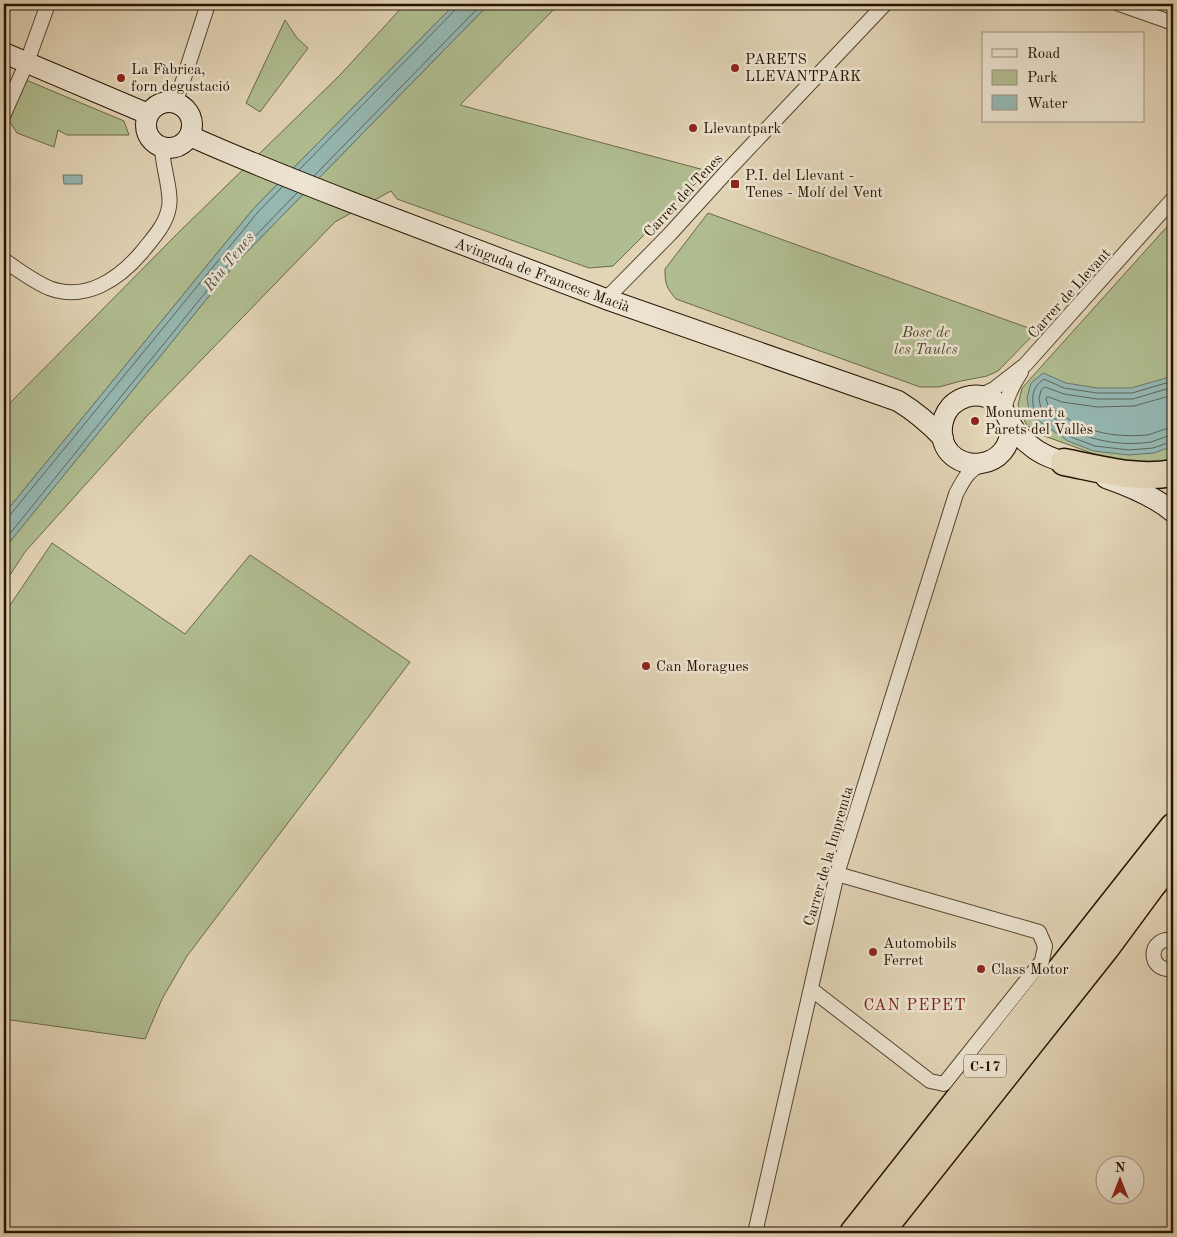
<svg xmlns="http://www.w3.org/2000/svg" width="1177" height="1237" font-family="'Old Standard TT',serif">
<rect width="100%" height="100%" fill="#e2d4b6"/>
<filter id="stains"><feTurbulence type="fractalNoise" baseFrequency=".004" numOctaves="4"/><feColorMatrix values="0 0 0 0 .2 0 0 0 0 .09 0 0 0 0 .02 0 0 0 .5 -.17"/></filter>
<radialGradient id="worn" r=".72"><stop offset=".6" stop-color="#630" stop-opacity="0"/><stop offset="1" stop-color="#630" stop-opacity=".3"/></radialGradient>
<path fill="#b0bd90" stroke="#6a6848" d="M 405,4 L 455,4 L 254,208 L 4,514 L 4,409 L 178,233 L 340,75 Z
M 489,4 L 559,4 L 460,105 L 708,171 L 613,266 L 589,268 L 397,199 L 391,191 L 335,222 L 146,417 L 25,552 L 4,584 L 4,549 L 235,264 Z
M 285,20 L 297,38 L 308,48 L 260,112 L 246,103 Z
M 26,80 L 124,121 L 129,135 L 67,135 L 58,130 L 54,147 L 17,133 L 8,119 Z
M 708,213 L 1037,331 L 998,371 L 987,376 L 961,381 L 939,387 L 920,387 L 676,299 C 666,287 665,284 665,269 Z
M 1173,220 L 1173,462 L 1122,464 L 1036,433 L 1026,424 L 1018,405 L 1022,388 Z
M 52,543 L 185,634 L 250,555 L 410,662 L 187,956 L 162,999 L 145,1039 L 4,1019 L 4,614 Z"/>
<path fill="#95b7b2" stroke="#68766b" d="M 455,4 L 489,4 L 235,264 L 4,549 L 4,514 L 254,208 Z
M 63,175 L 82,175 L 82,184 L 64,184 Z
M 1043,373 L 1066,383 L 1097,388 L 1131,388 L 1173,376 L 1173,446 L 1154,453 L 1129,455 L 1094,451 L 1068,441 L 1030,415 L 1027,398 L 1031,383 Z"/>
<g fill="none" stroke-linecap="round" stroke-linejoin="round">
<path stroke="#5d6659" stroke-width="1" d="M 299,170 L 456,9 L 458,4
M 314,176 L 482,4
M 1173,381 L 1132,393 L 1097,393 L 1064,388 L 1044,379 C 1031,388 1031,399 1035,413 L 1071,437 L 1095,446 L 1129,450 L 1153,448 L 1173,441
M 1173,387 L 1133,399 L 1097,399 L 1064,394 L 1045,387 L 1041,390 L 1039,399 L 1041,409 C 1052,416 1062,425 1074,431 C 1096,442 1126,446 1151,442 C 1158,440 1165,436 1173,435
M 1173,395 L 1134,406 L 1097,407 L 1062,402 L 1049,397 L 1047,397 L 1046,399 L 1048,405 C 1057,411 1067,419 1077,424 C 1099,435 1124,437 1147,435 C 1156,433 1164,428 1173,428
M 4,517 L 10,515 L 258,212 L 282,187
M 4,541 L 231,261 L 297,193"/>
<defs>
<path id="street" d="M 1119,4 L 1173,23
M 175,102 L 181,87 L 208,4
M 4,114 L 27,62 L 48,4
M 4,260 C 18,270 33,281 49,288 C 86,302 119,279 142,252 C 153,238 166,225 169,207 C 172,192 162,165 162,147
M 606,299 L 670,234 L 729,169 L 885,4
M 979,396 L 994,389 L 1025,365 L 1173,199
M 1004,410 C 1007,396 1013,384 1021,372
M 1173,940 C 1147,936 1147,973 1173,969
M 811,989 L 930,1081 L 944,1084 L 1042,961 L 1045,946 L 1039,932 L 837,874
M 755,1233 L 837,874 L 956,494 C 965,477 966,474 982,463"/>
<g id="secondary">
<path d="M 4,53 L 148,114"/>
<circle cx="169" cy="125" r="23"/>
<path id="s1" d="M 190,136 C 243,160 297,181 351,202 C 436,235 521,267 606,299 L 898,401 C 916,412 929,423 943,438"/>
<path d="M 1010,422 C 1016,473 947,477 942,435 C 941,424 944,414 951,406 C 959,398 971,394 982,396 C 1003,401 1002,409 1011,424 C 1016,433 1023,440 1031,446 C 1044,457 1061,461 1076,466"/>
<path d="M 1106,478 C 1129,486 1154,496 1173,512"/>
</g>
<path id="highway" d="M 1064,462 C 1100,469 1137,480 1173,473
M 853,1233 L 1173,827
M 880,1233 L 1106,948 L 1151,887 L 1173,859"/>
</defs>
<use href="#street" stroke="#54442e" stroke-width="16"/>
<use href="#secondary" stroke="#251400" stroke-width="22"/>
<use href="#highway" stroke="#251400" stroke-width="29"/>
<use href="#street" stroke="#ece3d0" stroke-width="14"/>
<use href="#secondary" stroke="#ece3d0" stroke-width="20"/>
<use href="#highway" stroke="#e2d4b6" stroke-width="26"/>
</g>
<g fill="#8f2418" stroke="#ece3d0" stroke-width="2">
<circle cx="735" cy="68" r="5"/>
<circle cx="121" cy="78" r="5"/>
<circle cx="693" cy="128" r="5"/>
<rect x="730" y="179" width="10" height="10" rx="2.5"/>
<circle cx="975" cy="421" r="5"/>
<circle cx="646" cy="666" r="5"/>
<circle cx="873" cy="952" r="5"/>
<circle cx="981" cy="969" r="5"/>
</g>
<g text-anchor="middle" stroke-width="5" stroke-linejoin="round" paint-order="stroke">
<rect fill="#ece3d0" stroke="#61523e" stroke-width="1" x="964" y="1054.5" width="42" height="23" rx="4"/>
<g font-size="14" font-weight="bold" fill="#251400">
<text x="985" y="1071">C-17</text>
</g>
<g font-size="15" fill="#251400" stroke="#ece3d0" text-anchor="start">
<text x="745" y="64">PARETS<tspan x="745" dy="17">LLEVANTPARK</tspan></text>
<text x="131" y="74">La Fàbrica,<tspan x="131" dy="17">forn degustació</tspan></text>
<text x="703" y="133">Llevantpark</text>
<text x="745" y="180">P.I. del Llevant -<tspan x="745" dy="17">Tenes - Molí del Vent</tspan></text>
<text x="985" y="417">Monument a<tspan x="985" dy="17">Parets del Vallès</tspan></text>
<text x="656" y="671">Can Moragues</text>
<text x="883" y="948">Automobils<tspan x="883" dy="17">Ferret</tspan></text>
<text x="991" y="974">Class Motor</text>
</g>
<g font-size="15" fill="#251400" stroke="#ece3d0">
<text transform="translate(683 195) rotate(-47)" y="5">Carrer del Tenes</text>
<text dy="5" stroke="none"><textPath href="#s1" startOffset="379">Avinguda de Francesc Macià</textPath></text>
<text transform="translate(1069 293) rotate(-48)" y="5">Carrer de Llevant</text>
<text transform="translate(828 856) rotate(-74)" y="5">Carrer de la Impremta</text>
</g>
<g font-size="15" font-style="italic" fill="#4f472b" stroke="#ece3d0">
<text x="926" y="337">Bosc de<tspan x="926" dy="17">les Taules</tspan></text>
</g>
<g font-size="16" font-style="italic" fill="#4c4d3e" stroke="#ece3d0">
<text transform="translate(228 261) rotate(-51)" y="6">Riu Tenes</text>
</g>
<g font-size="16" letter-spacing="1" fill="#7a1f14" stroke="#ece3d0">
<text x="915" y="1010">CAN PEPET</text>
</g>
</g>
<rect width="1177" height="1237" fill="none" stroke="#e2d4b6" stroke-width="20"/>
<rect x="5" y="5" width="1167" height="1227" fill="none" stroke="#251400" stroke-width="2.5"/>
<rect x="10" y="10" width="1157" height="1217" fill="none" stroke="#251400"/>
<rect x="982" y="32" width="162" height="90" fill="#ece3d0" stroke="#9c907d"/>
<rect x="992" y="49" width="25" height="8" fill="#ece3d0" stroke="#9c907d"/>
<text x="1027" y="58" font-size="15" fill="#251400">Road</text>
<rect x="992" y="70" width="25" height="15" fill="#b0bd90" stroke="#9c907d"/>
<text x="1027" y="82" font-size="15" fill="#251400">Park</text>
<rect x="992" y="95" width="25" height="15" fill="#95b7b2" stroke="#9c907d"/>
<text x="1027" y="108" font-size="15" fill="#251400">Water</text>
<g transform="translate(1120 1180)"><circle r="24" fill="#ece3d0" stroke="#9c907d"/>
<path d="M0-4L9 19L0 12L-9 19Z" fill="#8f2418"/>
<text y="-8" font-size="14" font-weight="bold" text-anchor="middle" fill="#251400">N</text>
</g>
<rect width="100%" height="100%" filter="url(#stains)"/>
<rect width="100%" height="100%" fill="url(#worn)"/>
</svg>
